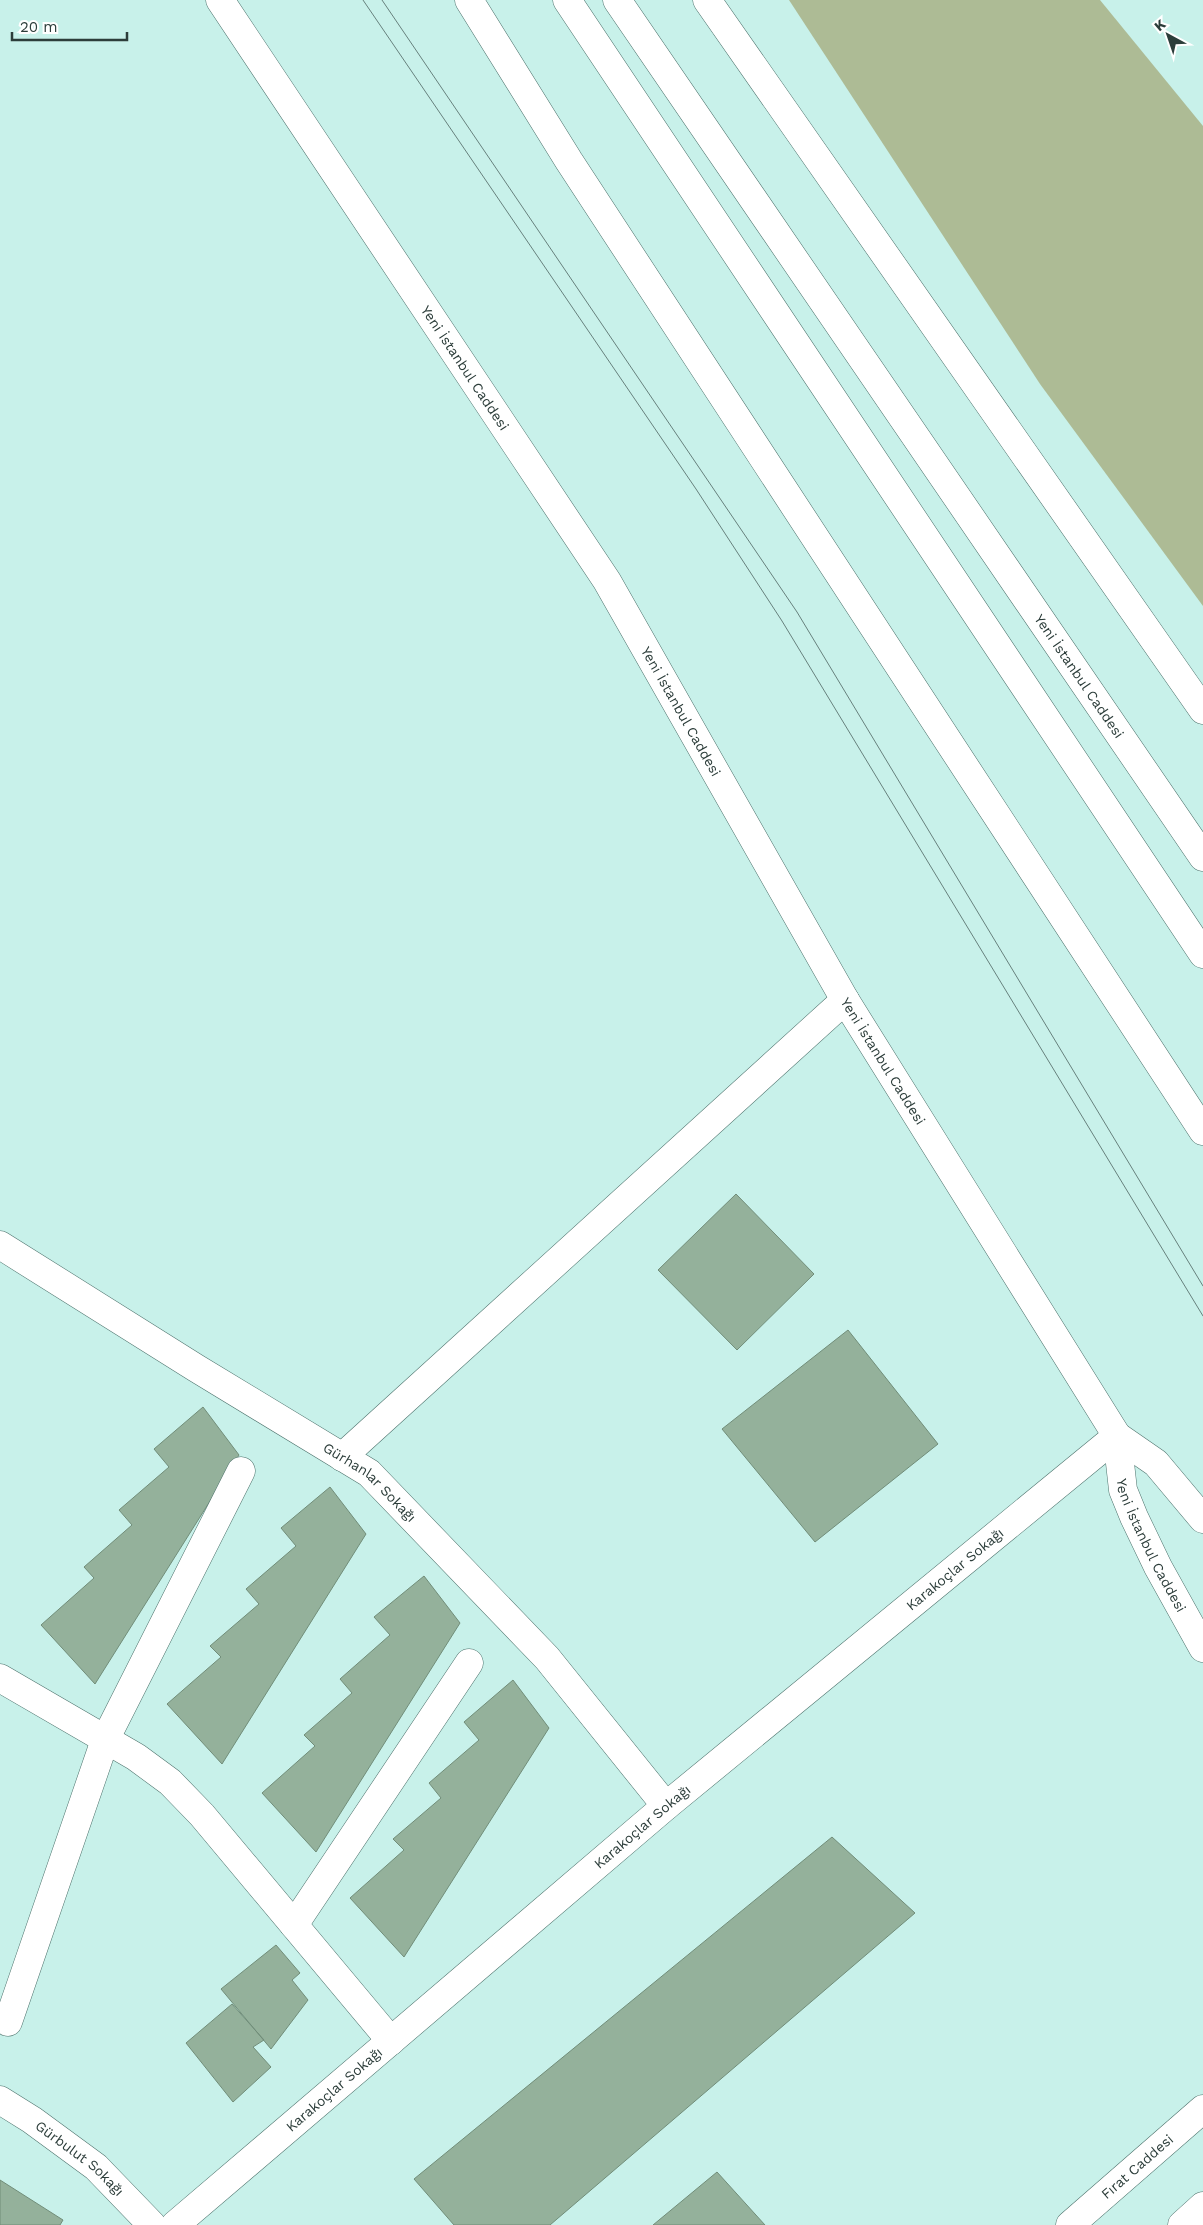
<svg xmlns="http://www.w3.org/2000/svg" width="1203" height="2225" font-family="'Work Sans',sans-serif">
<rect width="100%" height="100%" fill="#c8f1ea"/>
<path fill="#adbb95" d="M 789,0 L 1100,0 L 1203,126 L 1203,606 L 1040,384 Z"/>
<path fill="#94b19b" stroke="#718d79" d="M 736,1194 L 814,1274 L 737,1350 L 658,1270 Z
M 848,1330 L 938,1444 L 815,1542 L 722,1429 Z
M 203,1407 L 239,1455 L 95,1684 L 41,1625 L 94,1578 L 84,1567 L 132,1525 L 119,1510 L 169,1467 L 154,1449 Z
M 330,1487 L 366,1534 L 222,1764 L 167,1704 L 221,1657 L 210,1646 L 259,1604 L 246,1589 L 296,1546 L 281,1528 Z
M 424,1576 L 460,1623 L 316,1852 L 262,1793 L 315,1746 L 304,1735 L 352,1693 L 340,1679 L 390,1635 L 374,1617 Z
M 513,1680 L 549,1728 L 404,1957 L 350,1898 L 404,1850 L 393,1839 L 441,1798 L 429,1783 L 479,1740 L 464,1722 Z
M 832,1837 L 915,1913 L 550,2225 L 454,2225 L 414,2179 Z
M 276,1945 L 300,1973 L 292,1980 L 308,2000 L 271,2049 L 221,1989 Z
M 232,2004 L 264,2040 L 253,2047 L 271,2067 L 233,2102 L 186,2043 Z
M 717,2172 L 765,2225 L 653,2225 Z
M 0,2180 L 63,2220 L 60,2225 L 0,2225 Z"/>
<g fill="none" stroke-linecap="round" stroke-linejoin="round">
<defs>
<g id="minor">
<path id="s1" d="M 220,0 L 607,581 L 845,1000 L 1117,1436 L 1156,1463 L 1203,1519"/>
<path id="s2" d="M 0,1245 L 196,1368 L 369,1473 L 547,1658 L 666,1806"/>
<path id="s3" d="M 1117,1436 L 1123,1490 L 1134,1517 L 1158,1567 L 1203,1648"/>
<path d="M 342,1457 L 845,1000"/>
<path d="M 0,1678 L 136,1757 L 170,1782 L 202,1815 L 391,2041"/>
<path d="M 294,1925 L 469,1663"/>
<path d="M 8,2022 L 105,1740 L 241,1471"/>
<path id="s4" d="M 0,2100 L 32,2120 L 96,2167 L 152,2225"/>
<path id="s5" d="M 175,2225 L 666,1806 L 1117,1436"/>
</g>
<g id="major">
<path id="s6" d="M 1070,2225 L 1203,2109"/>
<path d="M 1182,2225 L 1203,2206"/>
</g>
<g id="highway">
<path d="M 469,0 L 569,161 L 1203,1131"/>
<path d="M 567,0 L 1203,954"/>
<path id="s7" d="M 617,0 L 1203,857"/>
<path d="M 707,0 L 1203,710"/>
</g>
</defs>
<use href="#minor" stroke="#4d726c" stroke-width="29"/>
<use href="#major" stroke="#4d726c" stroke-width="29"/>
<use href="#highway" stroke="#4d726c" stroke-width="29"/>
<use href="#minor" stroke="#fff" stroke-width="28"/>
<use href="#major" stroke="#fff" stroke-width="28"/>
<use href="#highway" stroke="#fff" stroke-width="28"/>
<path stroke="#67817d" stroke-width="1" d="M 363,0 L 696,489 L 782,621 L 1203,1316
M 382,0 L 797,612 L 1203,1286"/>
</g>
<g text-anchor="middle" stroke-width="5" stroke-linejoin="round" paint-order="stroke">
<g font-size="14" fill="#2c3d3a" stroke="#fff">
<text dy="5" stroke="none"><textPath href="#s1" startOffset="442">Yeni İstanbul Caddesi</textPath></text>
<text dy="5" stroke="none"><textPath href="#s7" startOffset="819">Yeni İstanbul Caddesi</textPath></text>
<text dy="5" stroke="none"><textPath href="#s1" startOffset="848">Yeni İstanbul Caddesi</textPath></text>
<text dy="5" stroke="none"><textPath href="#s1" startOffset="1252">Yeni İstanbul Caddesi</textPath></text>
<text dy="5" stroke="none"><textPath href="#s2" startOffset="440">Gürhanlar Sokağı</textPath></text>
<text dy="5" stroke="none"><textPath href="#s3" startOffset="116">Yeni İstanbul Caddesi</textPath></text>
<text dy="5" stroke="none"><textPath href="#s5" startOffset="1019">Karakoçlar Sokağı</textPath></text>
<text dy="5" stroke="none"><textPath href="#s5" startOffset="614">Karakoçlar Sokağı</textPath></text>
<text dy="5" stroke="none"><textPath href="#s5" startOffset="209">Karakoçlar Sokağı</textPath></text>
<text dy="5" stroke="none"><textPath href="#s4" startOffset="99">Gürbulut Sokağı</textPath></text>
<text dy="5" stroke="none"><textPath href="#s6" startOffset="89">Fırat Caddesi</textPath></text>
</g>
</g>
<g transform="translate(1168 35) rotate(320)" stroke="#ffffff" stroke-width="4" paint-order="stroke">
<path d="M0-4L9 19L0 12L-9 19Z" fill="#2c3d3a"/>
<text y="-8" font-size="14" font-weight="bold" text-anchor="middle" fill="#2c3d3a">K</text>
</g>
<path d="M12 32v8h115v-8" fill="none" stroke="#2c3d3a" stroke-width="2.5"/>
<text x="20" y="32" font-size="15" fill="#2c3d3a" stroke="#ffffff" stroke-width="4" paint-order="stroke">20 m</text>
</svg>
